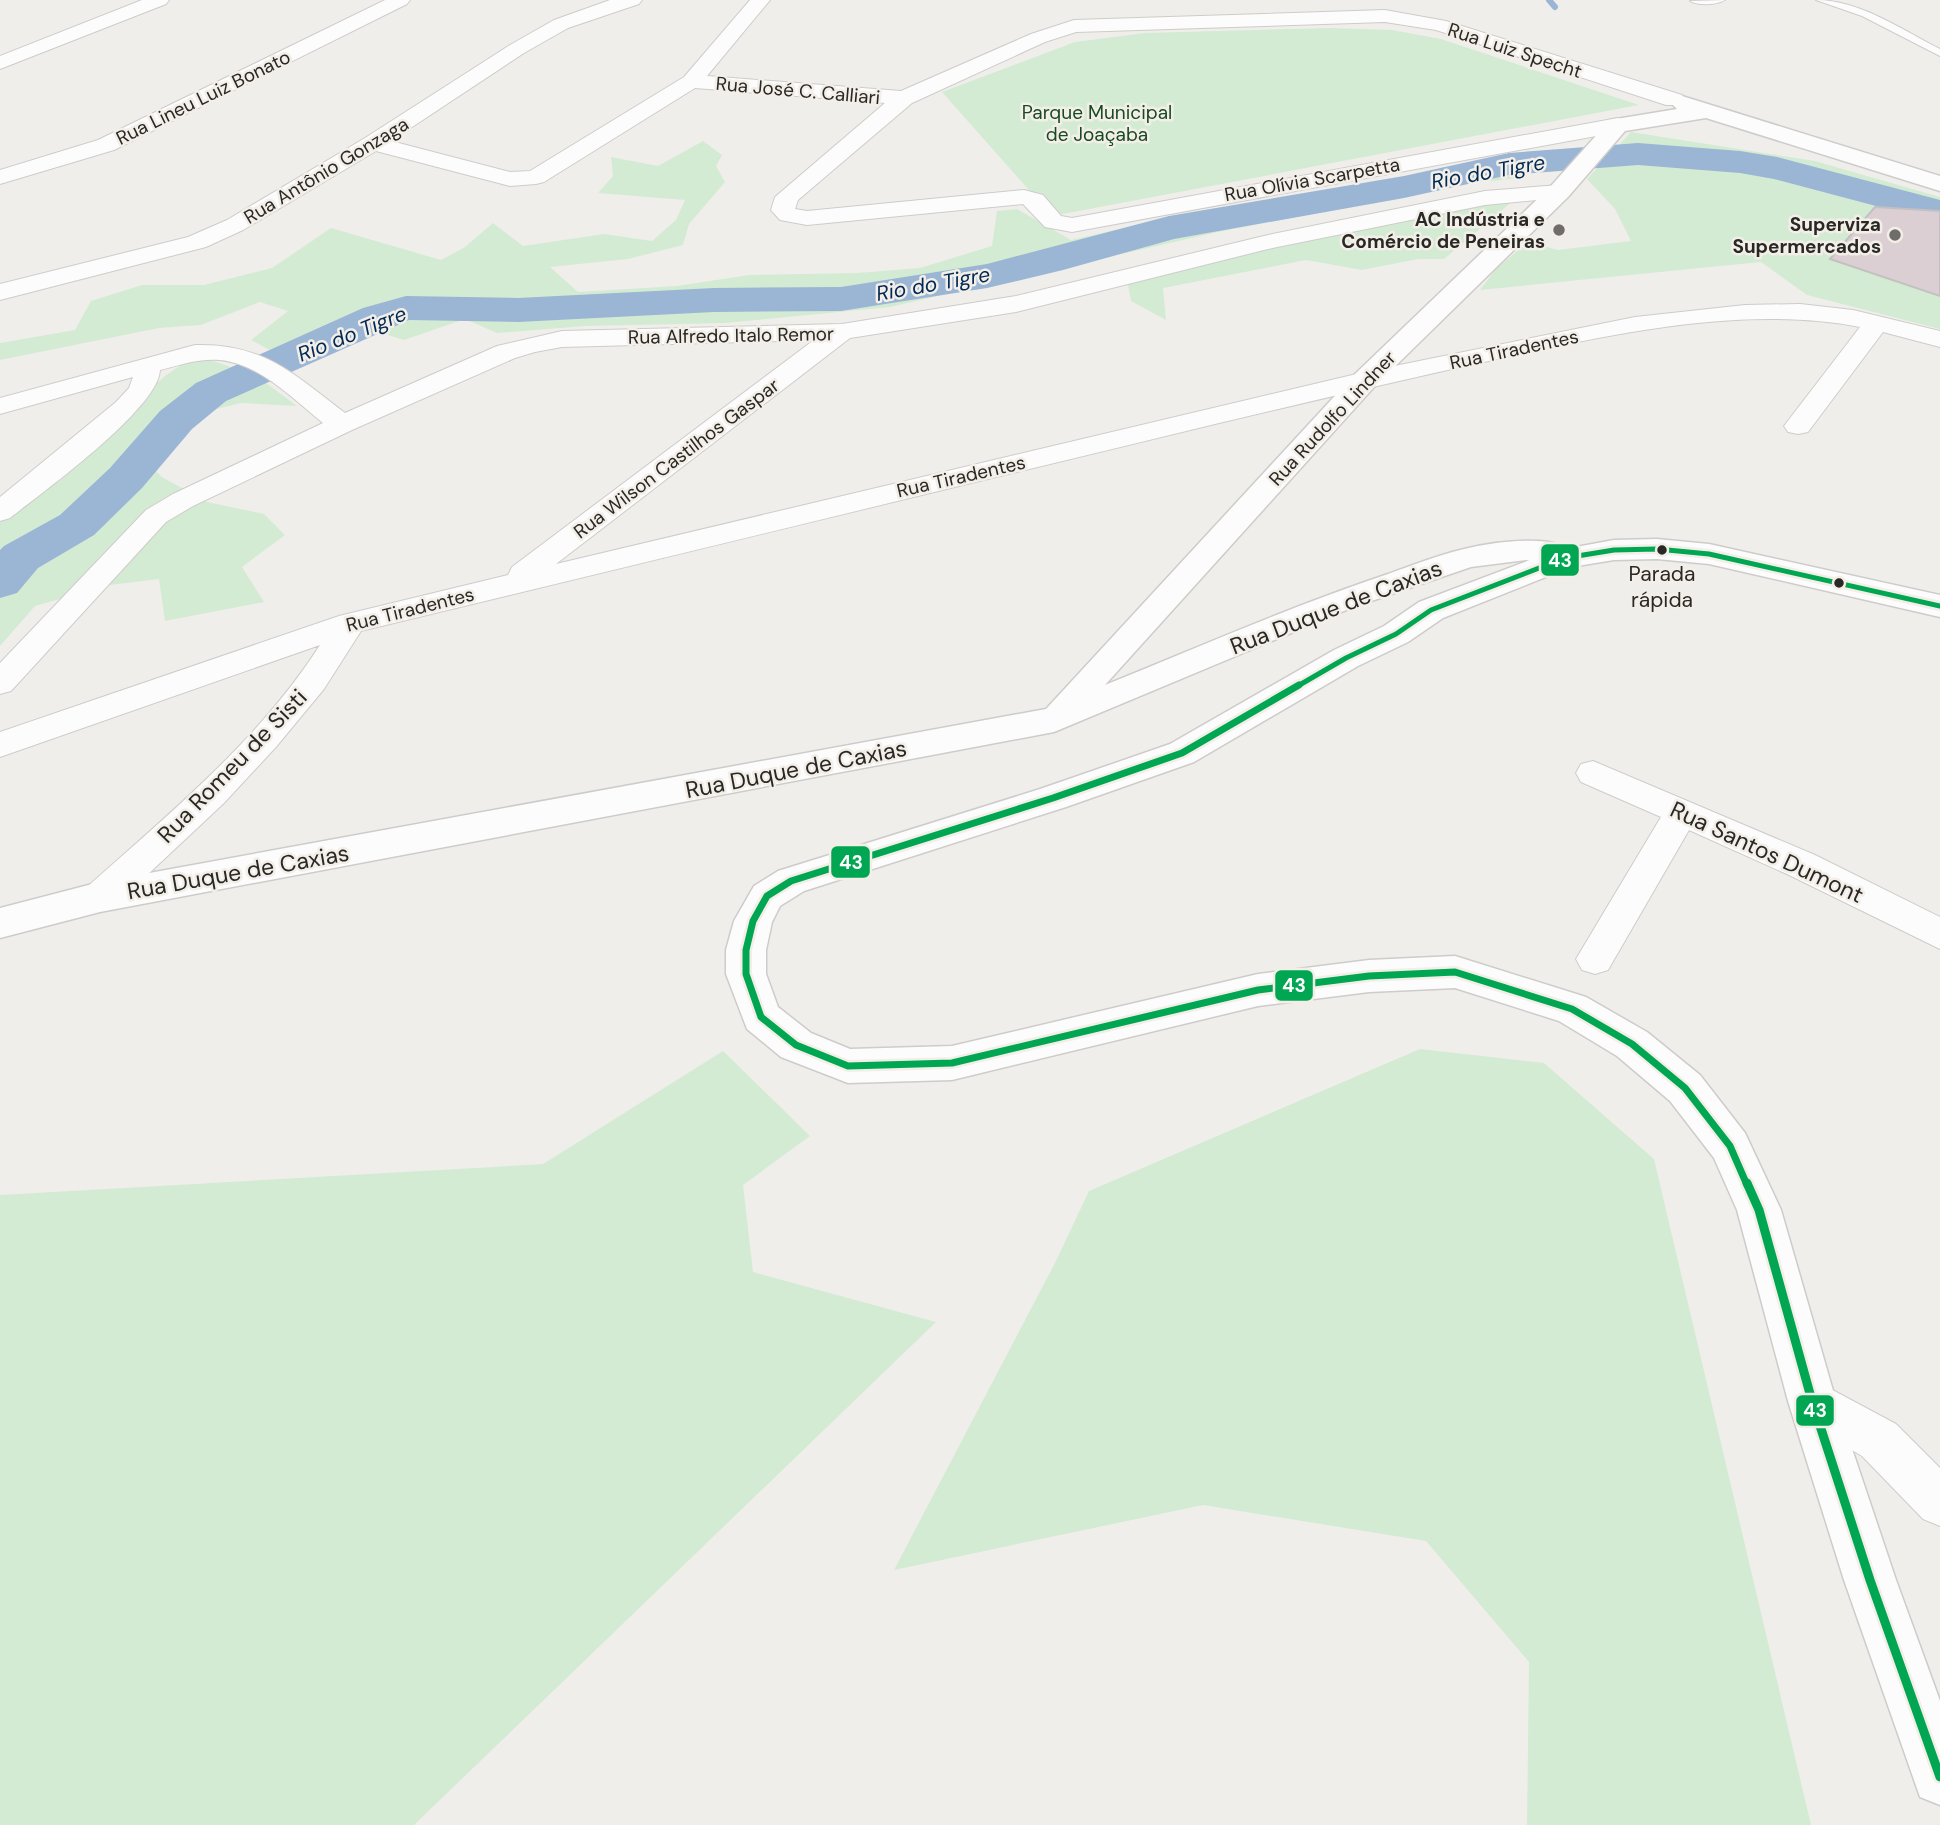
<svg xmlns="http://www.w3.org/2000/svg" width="1940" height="1825" font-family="'DM Sans',sans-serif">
<rect width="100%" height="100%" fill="#f0eeeb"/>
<path fill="#d3ebd3" d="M 1330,28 L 1392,30 L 1441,39 L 1639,105 L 1052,216 L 942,92 L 1075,42 L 1145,33 Z
M 1631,132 L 1815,161 L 1940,197 L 1940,211 L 1875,207 L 1830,258 L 1940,296 L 1940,329 L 1807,295 L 1761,262 L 1480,290 L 1496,269 L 1528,242 L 1558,250 L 1631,241 L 1615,209 L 1587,179 Z
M 703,141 L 722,155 L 716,166 L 725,182 L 689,224 L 683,245 L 628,259 L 550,267 L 578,292 L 677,286 L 749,275 L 857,273 L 920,268 L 992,246 L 997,211 L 1017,209 L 1071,240 L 1186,214 L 1536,156 L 1526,177 L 1466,184 L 1218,232 L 890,307 L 726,323 L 585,326 L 497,333 L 465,319 L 404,340 L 371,330 L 292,362 L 251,340 L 288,311 L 260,302 L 201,325 L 159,328 L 0,360 L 0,343 L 75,330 L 91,301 L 142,285 L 204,285 L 272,268 L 331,228 L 441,260 L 465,247 L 493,223 L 523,246 L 604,234 L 652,241 L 676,220 L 685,200 L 598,193 L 613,176 L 611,157 L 658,166 Z
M 1519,196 L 1444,259 L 1418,259 L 1362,270 L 1306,260 L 1163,288 L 1166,320 L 1131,301 L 1127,280 L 1305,236 Z
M 205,358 L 258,377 L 297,406 L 241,403 L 200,413 L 146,462 L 162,477 L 207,502 L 264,514 L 285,535 L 242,567 L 264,602 L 165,621 L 159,579 L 110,585 L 35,606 L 0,646 L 0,516 L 165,376 L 185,362 Z
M 1420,1049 L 1544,1063 L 1654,1159 L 1811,1825 L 1527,1825 L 1529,1662 L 1426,1541 L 1203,1505 L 894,1570 L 1055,1263 L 1089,1191 Z
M 723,1051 L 810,1136 L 743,1185 L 753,1272 L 936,1322 L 414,1825 L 0,1825 L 0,1195 L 543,1164 Z"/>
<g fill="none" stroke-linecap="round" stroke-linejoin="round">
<path stroke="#9bb5d5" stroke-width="6" d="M 1549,0 L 1555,7"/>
<path fill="#9bb5d5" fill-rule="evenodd" d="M 1638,143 L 1740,151 L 1777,157 L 1940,200 L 1940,223 L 1774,179 L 1740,173 L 1638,165 L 1509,175 L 1404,198 L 1174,239 L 1063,270 L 987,288 L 841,311 L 714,312 L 518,322 L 409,320 L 226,401 L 192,429 L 142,488 L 94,535 L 38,568 L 17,593 L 0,598 L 0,550 L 4,546 L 60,515 L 110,468 L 160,411 L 196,383 L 363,308 L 406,296 L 518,298 L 714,288 L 841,287 L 987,264 L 1169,216 L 1404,176 L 1509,153 Z"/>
</g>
<path fill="#dccfd3" stroke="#c2c0c0" stroke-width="2" d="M 1875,207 L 1940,211 L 1940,296 L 1830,259 Z"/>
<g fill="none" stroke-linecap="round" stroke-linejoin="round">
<defs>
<path id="service" d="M 1725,0 C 1717,5 1698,6 1690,1 Z
M 1816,0 C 1860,0 1902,30 1940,49 L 1940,56 L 1862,16 Z"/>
<path id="minor" d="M 142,0 L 169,0 L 166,4 L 0,69 L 0,56 Z
M 385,0 L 410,0 L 407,4 L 114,150 L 0,184 L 0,170 L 98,140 Z
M 610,0 L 642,0 L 639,4 L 568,28 L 524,53 L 391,141 L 510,172 L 530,171 L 684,77 L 750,0 L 770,0 L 707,76 L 901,91 L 1031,34 L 1074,20 L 1385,10 L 1446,21 L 1682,95 L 1685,100 L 1682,105 L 1666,105 L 1436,30 L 1385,22 L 1076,32 L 1045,42 L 912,103 L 798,200 L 795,209 L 807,211 L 1024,190 L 1043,195 L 1061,216 L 1072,218 L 1618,118 L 1626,120 L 1629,125 L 1626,130 L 1618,132 L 1072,232 L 1045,227 L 1023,204 L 807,225 L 780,220 L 771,210 L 775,197 L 885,103 L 695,88 L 544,182 L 536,184 L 510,186 L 376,151 L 243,230 L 206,247 L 0,300 L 0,284 L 188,237 L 227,220 L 365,138 L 510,45 L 554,20 Z
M 1559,185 L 1567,187 L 1571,192 L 1567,197 L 1485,205 L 1268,249 L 1016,312 L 850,338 L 556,564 L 1365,372 L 1635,317 L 1745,305 L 1800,304 L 1853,310 L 1940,331 L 1940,347 L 1883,332 L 1808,432 L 1798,434 L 1788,432 L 1784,426 L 1860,327 C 1743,304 1608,335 1493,360 C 1401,380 1308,402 1215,424 C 931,493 646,562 361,631 L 324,689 L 276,747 L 224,803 L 113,907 L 100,911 L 87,907 L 82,897 L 87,887 C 170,813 260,739 320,645 L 0,757 L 0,732 L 339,616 L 508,575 L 512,567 L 814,340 L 562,347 L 535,352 L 515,358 L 352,430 L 193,506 L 166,522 L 11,691 L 0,694 L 0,663 L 146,510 L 173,494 L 323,423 C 293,399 260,364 220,360 C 200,358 179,365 160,370 C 159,408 43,492 10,518 L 0,521 L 0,497 L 116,402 L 129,388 L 133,377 L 0,414 L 0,398 L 195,345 C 263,343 294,374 345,413 L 497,346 L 562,331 L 842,324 L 1016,296 L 1268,235 L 1485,191 Z
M 1593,761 L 1815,855 L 1940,917 L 1940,949 L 1789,875 L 1689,830 L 1608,970 L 1595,974 L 1582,970 L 1576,959 L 1661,817 L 1581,782 L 1576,773 L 1581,764 Z
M 1812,1379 L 1896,1424 L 1940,1468 L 1940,1526 L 1923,1519 L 1862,1456 L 1796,1417 L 1789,1401 L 1796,1385 Z"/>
<path id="tertiary" d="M 1682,96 L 1940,176 L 1940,191 L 1706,118 L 1625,131 L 1568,197 L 1375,386 L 1105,685 C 1199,647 1292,606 1388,574 C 1413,565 1438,555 1464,549 C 1492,542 1563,531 1581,558 L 1576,565 L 1565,568 L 1526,560 L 1471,567 L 1351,608 L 1054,732 L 100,912 L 0,938 L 0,908 L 100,882 L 1046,709 L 1355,374 L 1550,187 L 1610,120 L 1677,109 L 1671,103 L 1674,98 Z"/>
<path id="secondary" d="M 1657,539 L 1709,544 L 1940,595 L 1940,617 L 1709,564 L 1657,559 L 1614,560 L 1571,567 L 1443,618 L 1408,642 L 1358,666 L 1194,762 L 1066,807 L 804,891 L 780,906 L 772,922 L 766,950 L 766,974 L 778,1007 L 811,1033 L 850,1049 L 952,1046 L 1258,974 L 1369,960 L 1455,956 L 1586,997 L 1647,1032 L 1700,1075 L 1745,1133 L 1781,1210 L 1836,1401 L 1896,1580 L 1940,1701 L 1940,1805 L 1920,1797 L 1844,1580 L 1788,1401 L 1737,1210 L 1714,1158 L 1670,1101 L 1617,1056 L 1559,1021 L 1455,988 L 1369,992 L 1258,1006 L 952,1080 L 848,1083 L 781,1057 L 747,1029 L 726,974 L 726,950 L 734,921 L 754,886 L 778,871 L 1040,789 L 1170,744 L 1334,650 L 1384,626 L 1419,602 L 1554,551 L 1614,540 Z"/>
</defs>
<use href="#service" stroke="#ceccca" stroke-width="2"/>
<use href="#minor" stroke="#ceccca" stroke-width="2"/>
<use href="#tertiary" stroke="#ceccca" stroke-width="3"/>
<use href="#secondary" stroke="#ceccca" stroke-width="3"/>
<use href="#service" fill="#fdfcfc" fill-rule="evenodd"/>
<use href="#minor" fill="#fdfcfc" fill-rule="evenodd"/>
<use href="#tertiary" fill="#fdfcfc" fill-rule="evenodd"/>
<use href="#secondary" fill="#fdfcfc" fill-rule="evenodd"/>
<defs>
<path id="bus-1-far2" d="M 1296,687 L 1346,658 L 1396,634 L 1431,610 L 1565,558 L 1614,550 L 1657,549 L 1709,554 L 1940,606"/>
<path id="bus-1-far1" d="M 1299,685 L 1182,753 L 1053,798 L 791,881 L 767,896 L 753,921 L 746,950 L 746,974 L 761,1017 L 796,1045 L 848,1066 L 952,1063 L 1258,990 L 1369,976 L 1455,972 L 1572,1009 L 1632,1044 L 1685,1088 L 1730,1146 L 1747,1185"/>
<path id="bus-1" d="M 1747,1183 L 1759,1210 L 1812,1401 L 1870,1580 L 1940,1777"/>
</defs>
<use href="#bus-1-far2" stroke="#f3efe8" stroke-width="10"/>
<use href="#bus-1-far1" stroke="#f3efe8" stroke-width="12"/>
<use href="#bus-1" stroke="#f3efe8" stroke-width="14"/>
<use href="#bus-1-far2" stroke="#00a651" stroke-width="5"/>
<use href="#bus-1-far1" stroke="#00a651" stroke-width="7"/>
<use href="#bus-1" stroke="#00a651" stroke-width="9"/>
</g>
<g fill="#6f6d6a" stroke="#f3efe8" stroke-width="2.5">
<circle cx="1559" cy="230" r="7"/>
<circle cx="1895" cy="235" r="7"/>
</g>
<g fill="#292825" stroke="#f3efe8" stroke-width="2.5">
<circle cx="1662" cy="550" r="6"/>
<circle cx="1839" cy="583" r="6"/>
</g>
<g text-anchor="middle" stroke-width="5" stroke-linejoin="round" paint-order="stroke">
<g font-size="19" fill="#292825" stroke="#f3efe8">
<text transform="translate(1515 50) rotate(18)" y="7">Rua Luiz Specht</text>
<text transform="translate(798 90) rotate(5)" y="7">Rua José C. Calliari</text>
<text transform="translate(203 97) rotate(-26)" y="7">Rua Lineu Luiz Bonato</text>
<text transform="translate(326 170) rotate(-31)" y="7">Rua Antônio Gonzaga</text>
<text transform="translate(1312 179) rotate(-10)" y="7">Rua Olívia Scarpetta</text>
<text transform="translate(731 335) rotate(-1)" y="7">Rua Alfredo Italo Remor</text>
<text transform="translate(1514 349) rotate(-12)" y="7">Rua Tiradentes</text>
<text transform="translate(1332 418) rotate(-47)" y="7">Rua Rudolfo Lindner</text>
<text transform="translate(676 458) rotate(-37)" y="7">Rua Wilson Castilhos Gaspar</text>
<text transform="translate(961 476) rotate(-13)" y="7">Rua Tiradentes</text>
<text transform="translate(410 609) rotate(-14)" y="7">Rua Tiradentes</text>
</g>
<g font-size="19" fill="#164a20" stroke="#f3efe8">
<text x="1097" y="119">Parque Municipal<tspan x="1097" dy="22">de Joaçaba</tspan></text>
</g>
<g font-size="19" font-weight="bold" fill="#292825" stroke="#f3efe8" text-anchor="end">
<text x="1545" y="226">AC Indústria e<tspan x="1545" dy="22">Comércio de Peneiras</tspan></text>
<text x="1881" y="231">Superviza<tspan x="1881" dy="22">Supermercados</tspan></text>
</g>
<g font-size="21" font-style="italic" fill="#002954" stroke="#f3efe8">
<text transform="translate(1488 172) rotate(-10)" y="7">Rio do Tigre</text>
<text transform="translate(933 284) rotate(-10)" y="7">Rio do Tigre</text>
<text transform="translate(352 334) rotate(-22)" y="7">Rio do Tigre</text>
</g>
<g font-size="21" fill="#292825" stroke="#f3efe8">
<text x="1662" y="581">Parada<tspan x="1662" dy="26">rápida</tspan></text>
</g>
<g font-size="23" fill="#292825" stroke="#f3efe8">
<text transform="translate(1336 607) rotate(-21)" y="8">Rua Duque de Caxias</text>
<text transform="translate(232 766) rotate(-46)" y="8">Rua Romeu de Sisti</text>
<text transform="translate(796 769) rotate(-11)" y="8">Rua Duque de Caxias</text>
<text transform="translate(1767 852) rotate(25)" y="8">Rua Santos Dumont</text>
<text transform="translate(238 872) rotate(-10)" y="8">Rua Duque de Caxias</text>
</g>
</g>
<g stroke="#f3efe8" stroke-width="2.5">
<rect x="1540" y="543" width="40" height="34" rx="7" fill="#00a651"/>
<rect x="830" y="845" width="41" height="34" rx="7" fill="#00a651"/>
<rect x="1274" y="969" width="40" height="33" rx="7" fill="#00a651"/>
<rect x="1795" y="1394" width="40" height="33" rx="7" fill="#00a651"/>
</g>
<g font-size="19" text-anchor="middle" font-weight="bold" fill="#fff">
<text x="1560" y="567">43</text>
<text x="851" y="869">43</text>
<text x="1294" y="992">43</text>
<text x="1815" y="1417">43</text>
</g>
</svg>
